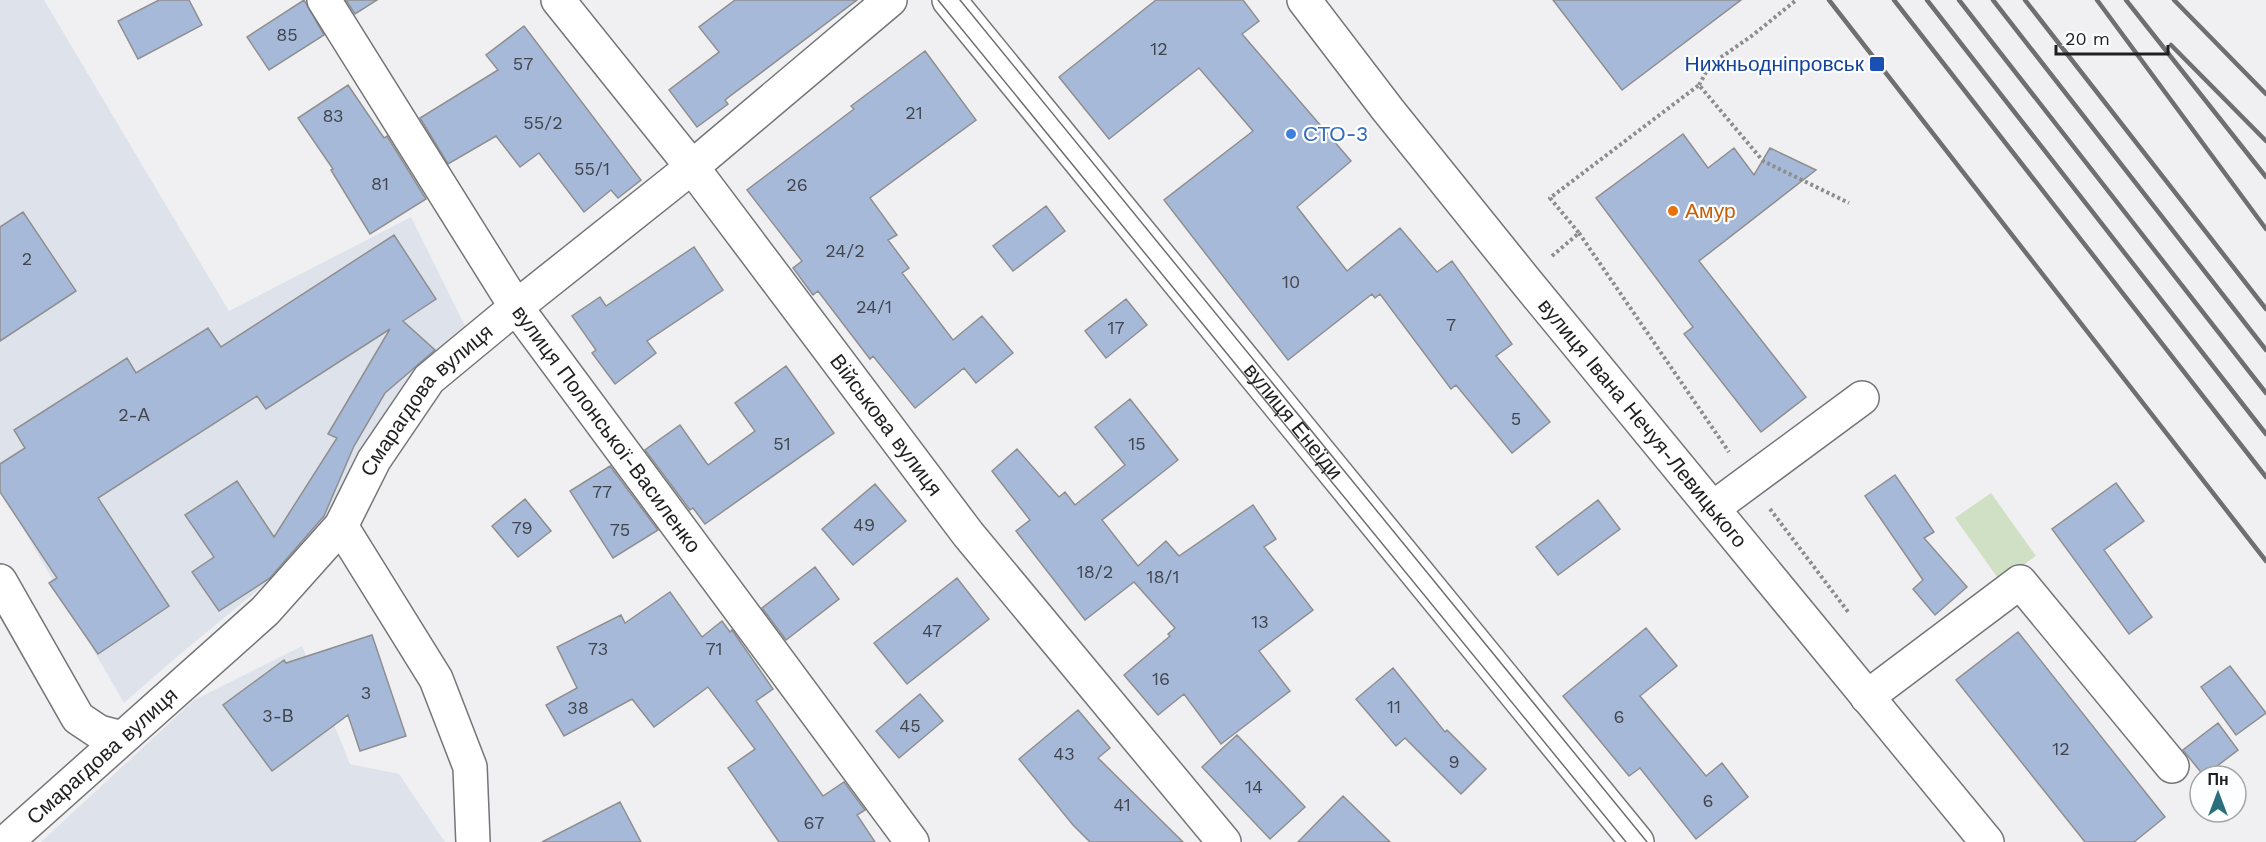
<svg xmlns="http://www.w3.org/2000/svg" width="2266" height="842" font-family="'Work Sans',sans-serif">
<rect width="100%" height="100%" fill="#f0f0f2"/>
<path fill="#dee3eb" d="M 0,0 L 44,0 L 229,311 L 411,217 L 468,332 L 329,521 L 276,575 L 172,661 L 124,703 L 0,489 Z
M 302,646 L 350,764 L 399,774 L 445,842 L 41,842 L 194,700 Z"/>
<path fill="#d0e0c4" d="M 1991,493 L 2036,556 L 2000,581 L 1955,518 Z"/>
<path fill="#a7b9d9" stroke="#8f8f90" stroke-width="1.5" d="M 159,0 L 189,0 L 202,25 L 138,59 L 118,21 Z
M 304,0 L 324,35 L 269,70 L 247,37 Z
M 346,0 L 377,0 L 355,14 Z
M 735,0 L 857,0 L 725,100 L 728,104 L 697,127 L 669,90 L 719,52 L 699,27 Z
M 1156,0 L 1243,0 L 1259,21 L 1242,34 L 1351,161 L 1297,207 L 1347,271 L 1400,228 L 1437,272 L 1452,261 L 1512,344 L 1496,356 L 1550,422 L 1512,453 L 1456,385 L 1451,389 L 1380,294 L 1375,298 L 1372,294 L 1288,360 L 1164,200 L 1253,131 L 1199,68 L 1109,139 L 1059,77 Z
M 1553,0 L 1741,0 L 1622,90 Z
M 524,26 L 641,180 L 618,198 L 611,190 L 584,212 L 539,153 L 520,167 L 496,136 L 448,164 L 420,118 L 498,70 L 486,55 Z
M 925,51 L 976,120 L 870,198 L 897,235 L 888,240 L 909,268 L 902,273 L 953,340 L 982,316 L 1013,353 L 976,383 L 964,368 L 915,408 L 873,356 L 870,359 L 818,291 L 813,295 L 793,268 L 802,261 L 747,190 L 854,109 L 851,106 Z
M 348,85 L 384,138 L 387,136 L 426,199 L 370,234 L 331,170 L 333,169 L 298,118 Z
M 1683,134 L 1708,168 L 1734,148 L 1754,175 L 1770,148 L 1816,170 L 1699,261 L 1806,397 L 1761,432 L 1684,334 L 1693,327 L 1596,198 Z
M 1046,206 L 1065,231 L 1013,271 L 993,246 Z
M 23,212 L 76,291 L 0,341 L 0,227 Z
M 394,235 L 436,299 L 403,321 L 435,350 L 385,393 L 354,446 L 324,516 L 270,578 L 219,611 L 192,572 L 214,557 L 185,515 L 237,481 L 274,537 L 337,438 L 328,434 L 390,329 L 266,409 L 257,396 L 98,498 L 169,606 L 98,654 L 49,583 L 57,578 L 0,492 L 0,464 L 25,448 L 14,430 L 127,358 L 136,373 L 208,328 L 221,347 Z
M 694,247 L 723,290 L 647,341 L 656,353 L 615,384 L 592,353 L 596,350 L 572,316 L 600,297 L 606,306 Z
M 1126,299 L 1147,325 L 1106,358 L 1085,331 Z
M 786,366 L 834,433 L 705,524 L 693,508 L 690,510 L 645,450 L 680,425 L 708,465 L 755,431 L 735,403 Z
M 1130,399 L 1178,460 L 1102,520 L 1138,566 L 1166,541 L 1179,556 L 1253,505 L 1276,539 L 1264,547 L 1313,610 L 1259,651 L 1290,691 L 1221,744 L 1184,694 L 1158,715 L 1124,675 L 1170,636 L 1168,634 L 1175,628 L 1134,582 L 1085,620 L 1016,531 L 1030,520 L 992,471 L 1017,449 L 1059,497 L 1065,492 L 1075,505 L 1125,465 L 1095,427 Z
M 610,466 L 658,530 L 613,558 L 570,491 Z
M 1895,475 L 1934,532 L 1924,538 L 1967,587 L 1935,615 L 1913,589 L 1923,580 L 1865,496 Z
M 2116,483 L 2144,521 L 2104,550 L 2152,617 L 2129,634 L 2052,529 Z
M 875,484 L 906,521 L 853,565 L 822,529 Z
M 525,499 L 551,531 L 518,557 L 492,526 Z
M 1598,500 L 1620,529 L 1558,575 L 1536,547 Z
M 815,567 L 839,599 L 786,640 L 762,608 Z
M 957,578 L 989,619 L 907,684 L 874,643 Z
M 670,592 L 702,637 L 722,621 L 730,632 L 732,630 L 773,689 L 756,701 L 823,796 L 844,782 L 865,810 L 857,815 L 875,842 L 779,842 L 728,768 L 755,749 L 708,687 L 654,727 L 632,699 L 564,736 L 546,705 L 577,688 L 557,647 L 621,615 L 625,623 Z
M 1646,628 L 1677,666 L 1640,696 L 1706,776 L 1722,763 L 1748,797 L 1696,839 L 1640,768 L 1629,776 L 1563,696 Z
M 2018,632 L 2165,817 L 2134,842 L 2085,842 L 1956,680 Z
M 372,635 L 406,736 L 360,751 L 348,715 L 272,771 L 223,705 L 284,660 L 286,663 Z
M 2230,666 L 2266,713 L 2236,735 L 2201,687 Z
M 1393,668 L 1445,732 L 1447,730 L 1486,769 L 1461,794 L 1405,738 L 1396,746 L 1356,699 Z
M 920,694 L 943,721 L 899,758 L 876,731 Z
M 1078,710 L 1110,748 L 1098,758 L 1183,842 L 1090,842 L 1073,825 L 1019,759 Z
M 2218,723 L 2238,750 L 2204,776 L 2183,750 Z
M 1237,735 L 1305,807 L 1270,839 L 1202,767 Z
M 1343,796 L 1390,842 L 1298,842 Z
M 620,802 L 641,842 L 542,842 Z"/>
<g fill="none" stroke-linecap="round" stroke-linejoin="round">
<defs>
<g id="minor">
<path id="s1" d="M 324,0 L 516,307 L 912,842"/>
<path id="s2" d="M 558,0 L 692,167 L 968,534 L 1224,842"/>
<path id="s3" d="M 949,0 L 1637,842"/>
<path id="s4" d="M 1304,0 L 1388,110 L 1524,279 L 1987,842"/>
<path d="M 1713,508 L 1862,398"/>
<path d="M 341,526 L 436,679 L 470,767 L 473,842"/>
<path d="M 0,581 L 78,718 L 99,732 L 122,738"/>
<path d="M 1867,697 L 2020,582 L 2172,766"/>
<path id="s5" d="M 6,842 L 265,611 L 341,526 L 374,460 L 429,379 L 516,307 L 692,167 L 890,0"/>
</g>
</defs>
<use href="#minor" stroke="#747576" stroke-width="36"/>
<path stroke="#8d8d8e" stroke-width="4" stroke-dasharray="3 3" stroke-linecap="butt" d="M 1699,85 L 1710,65 L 1753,35 L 1795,1 L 1794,0
M 1579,233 L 1729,452
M 1552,256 L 1579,233 L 1550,198 L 1699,85 L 1763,161 L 1849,203
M 1770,509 L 1849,613"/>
<use href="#minor" stroke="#fff" stroke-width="33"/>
<path stroke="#6f6f70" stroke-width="1.5" d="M 938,0 L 1626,842
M 960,0 L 1647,842"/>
<path stroke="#6f6f70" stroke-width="4.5" d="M 1829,0 L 2266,561
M 1894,0 L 2266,477
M 1927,0 L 2266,434
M 1959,0 L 2266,393
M 1993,0 L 2266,350
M 2025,0 L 2266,309
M 2097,0 L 2266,229
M 2126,0 L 2266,177
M 2174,0 L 2266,94
M 2171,45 L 2266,141"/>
</g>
<rect fill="#1a4fb4" stroke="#fdfeff" stroke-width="2" x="1869" y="56" width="16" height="16" rx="3"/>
<circle fill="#3f7fe0" stroke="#fdfeff" stroke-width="2" cx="1291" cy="134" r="6"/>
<circle fill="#e8710a" stroke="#fdfeff" stroke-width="2" cx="1673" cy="211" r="6"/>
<g text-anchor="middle" stroke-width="4.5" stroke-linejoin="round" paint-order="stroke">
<g font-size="18" fill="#41464e">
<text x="287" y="41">85</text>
<text x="1159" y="55">12</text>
<text x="523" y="70">57</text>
<text x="914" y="119">21</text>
<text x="333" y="122">83</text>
<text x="543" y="129">55/2</text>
<text x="592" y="175">55/1</text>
<text x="380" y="190">81</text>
<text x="797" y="191">26</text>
<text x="845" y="257">24/2</text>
<text x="27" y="265">2</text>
<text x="1291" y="288">10</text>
<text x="874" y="313">24/1</text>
<text x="1451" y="331">7</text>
<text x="1116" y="334">17</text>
<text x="134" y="421">2-А</text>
<text x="1516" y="425">5</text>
<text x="782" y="450">51</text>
<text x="1137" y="450">15</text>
<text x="602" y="498">77</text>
<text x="864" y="531">49</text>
<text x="522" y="534">79</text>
<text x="620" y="536">75</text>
<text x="1095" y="578">18/2</text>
<text x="1163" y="583">18/1</text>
<text x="1260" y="628">13</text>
<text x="932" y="637">47</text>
<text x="598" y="655">73</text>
<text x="714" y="655">71</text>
<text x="1161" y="685">16</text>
<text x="366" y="699">3</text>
<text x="1394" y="713">11</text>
<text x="578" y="714">38</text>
<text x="278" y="722">3-В</text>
<text x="1619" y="723">6</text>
<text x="910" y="732">45</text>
<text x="2061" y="755">12</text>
<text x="1064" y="760">43</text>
<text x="1454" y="768">9</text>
<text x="1254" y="793">14</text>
<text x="1708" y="807">6</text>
<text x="1122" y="811">41</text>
<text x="814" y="829">67</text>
</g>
<g font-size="21" fill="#164399" stroke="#fdfeff" text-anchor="end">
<text x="1864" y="71">Нижньодніпровськ</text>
</g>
<g font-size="21" fill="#366cbe" stroke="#fdfeff" text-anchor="start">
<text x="1303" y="141">СТО-3</text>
</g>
<g font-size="21" fill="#c56008" stroke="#fdfeff" text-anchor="start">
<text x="1685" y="218">Амур</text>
</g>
<g font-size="21" fill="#1f1f1f" stroke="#fdfeff">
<text dy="7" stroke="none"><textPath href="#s5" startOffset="615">Смарагдова вулиця</textPath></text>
<text dy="7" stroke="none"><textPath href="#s3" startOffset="544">вулиця Енеїди</textPath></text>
<text dy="7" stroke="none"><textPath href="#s4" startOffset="542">вулиця Івана Нечуя-Левицького</textPath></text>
<text dy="7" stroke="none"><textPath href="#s2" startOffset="537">Військова вулиця</textPath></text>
<text dy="7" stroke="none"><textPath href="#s1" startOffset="514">вулиця Полонської-Василенко</textPath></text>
<text dy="7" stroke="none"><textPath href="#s5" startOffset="129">Смарагдова вулиця</textPath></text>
</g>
</g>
<g transform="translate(2218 794)"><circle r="28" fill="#fdfeff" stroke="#a4a5a5" stroke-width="1.5"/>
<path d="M0-4.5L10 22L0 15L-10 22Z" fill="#29707c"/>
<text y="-9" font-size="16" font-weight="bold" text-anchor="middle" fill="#1f1f1f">Пн</text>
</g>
<path d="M2056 45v9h112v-9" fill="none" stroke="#1f1f1f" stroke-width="3"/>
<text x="2065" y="45" font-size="18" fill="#1f1f1f" stroke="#fdfeff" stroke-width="4.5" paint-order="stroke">20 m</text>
</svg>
